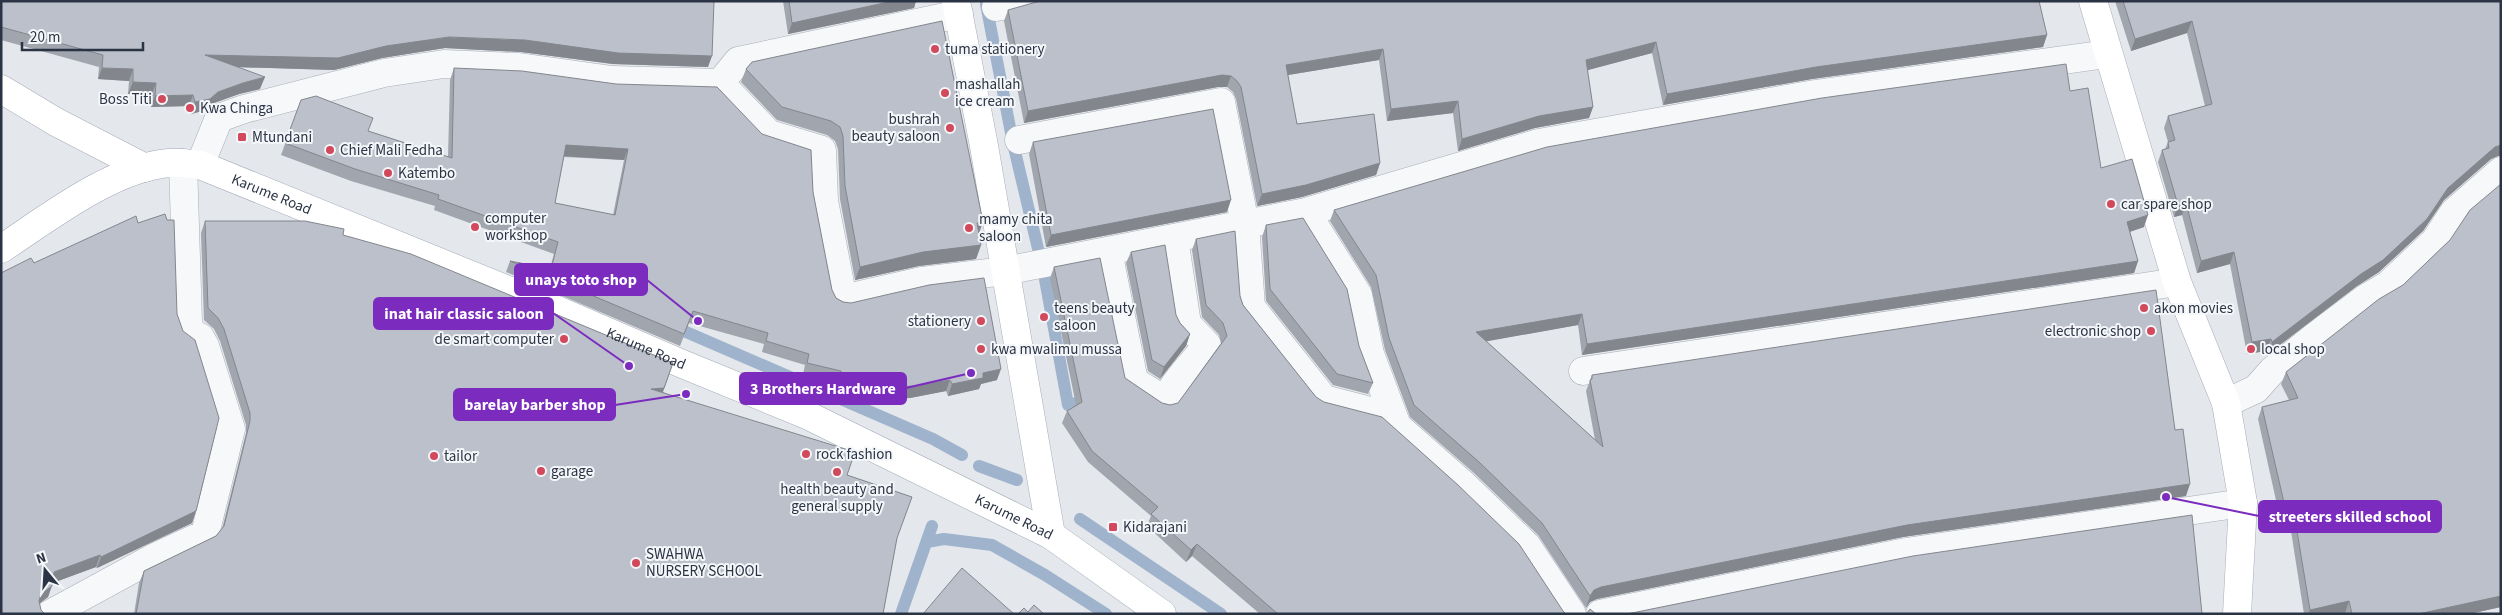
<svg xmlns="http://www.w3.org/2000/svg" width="2502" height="615" font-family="'Source Sans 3',sans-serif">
<rect width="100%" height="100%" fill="#e4e7ec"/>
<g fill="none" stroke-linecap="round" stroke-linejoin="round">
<path stroke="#9fb4cc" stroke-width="12" d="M 986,4 L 1013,143 L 1044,274 L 1068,405 L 1092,399
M 670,325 L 933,439 L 962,455
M 979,466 L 1017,480
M 1080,519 L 1221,614
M 927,542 L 944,539 L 992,545 L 1045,575 L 1106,614
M 901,614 L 932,526"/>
<defs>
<path id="street" d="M 996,7 L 1026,1
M 720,83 L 769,134 L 822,150 L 824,201 L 843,299 L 922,281 L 1005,271 L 1306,212 L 1539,143 L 1815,94 L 2107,54
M 1019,140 L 1221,102 L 1245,224 L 1251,307 L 1324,399 L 1386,415 L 1397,426
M 200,165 L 219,118 L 244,109 L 384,73 L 444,64 L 519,67 L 612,80 L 720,83 L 738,61 L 959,14
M 1306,212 L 1358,295 L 1370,354 L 1397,426 L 1464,485 L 1527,546 L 1572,614
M 1108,251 L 1134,381 L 1166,401 C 1174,380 1193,364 1207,345 L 1187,324 L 1174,238
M 1583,371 L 2177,282
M 2226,403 L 2256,389 L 2272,371 L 2313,338 L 2366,298 L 2388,285 L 2435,241 L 2454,212 L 2501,171
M 50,614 L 153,558 L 205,534 L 231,429 L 205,346 L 200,337 L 191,333 L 188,322 L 183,163
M 1600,614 L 1906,552 L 2243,503"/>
<path id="secondary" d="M 956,1 L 984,146 L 1051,535
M 2093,1 L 2177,282 L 2226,403 L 2243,503 L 2237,614
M 1,89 L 56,122 L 145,168"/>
<g id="primary">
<path id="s1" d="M 1,249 C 48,218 112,168 169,163 C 179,162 190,164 200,165 L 557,310 L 680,363 L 807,415 L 1051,535 L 1162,614"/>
</g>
</defs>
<use href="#street" stroke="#a9aeb7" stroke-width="29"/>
<use href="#secondary" stroke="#a9aeb7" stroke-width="29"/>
<use href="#primary" stroke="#a3abb8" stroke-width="29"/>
<use href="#street" stroke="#f7f8fa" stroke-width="28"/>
<use href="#secondary" stroke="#fff" stroke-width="28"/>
<use href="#primary" stroke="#fff" stroke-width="28"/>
</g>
<path fill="#a1a5ae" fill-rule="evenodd" d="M 1,1 L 708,67 L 613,64 L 521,52 L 445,48 L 382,58 L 334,70 L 238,67 L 260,89 L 239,94 L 214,103 L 206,110 L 191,114 L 189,106 L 151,107 L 152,94 L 128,94 L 129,81 L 98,79 L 99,67 L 1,40 Z
M 783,1 L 916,1 L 914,8 L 788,34 Z
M 2115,1 L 2501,1 L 2498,156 L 2491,159 L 2444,200 L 2423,231 L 2379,272 L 2357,286 L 2268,354 L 2266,351 L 2247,354 L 2230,264 L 2197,273 L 2182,215 L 2174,217 L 2158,162 L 2162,150 L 2165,149 L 2168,142 L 2164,128 L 2168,116 L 2205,106 L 2187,33 L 2131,51 Z
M 1008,10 L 2047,35 L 2043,47 L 1812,79 L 1663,105 L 1652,53 L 1587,70 L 1593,107 L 1589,118 L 1535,128 L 1458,151 L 1453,113 L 1387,121 L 1379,60 L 1288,75 L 1297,124 L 1380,163 L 1376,175 L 1302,197 L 1257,206 L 1236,99 L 1233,92 L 1227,87 L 1218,87 L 1024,123 L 1004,21 Z
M 752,62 L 983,222 L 979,233 L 981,245 L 976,259 L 919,266 L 855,280 L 840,199 L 838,149 L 835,141 L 827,135 L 777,120 L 741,82 L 746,69 Z
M 454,68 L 813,192 L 832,290 L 836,298 L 997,380 L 981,384 L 979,389 L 948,396 L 946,391 L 910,398 L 856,400 L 855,390 L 837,391 L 837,383 L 803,374 L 805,365 L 762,352 L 764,344 L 689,323 L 680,346 L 506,272 L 510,261 L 550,268 L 554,254 L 434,210 L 435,206 L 351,181 L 281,155 L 301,100 L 368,131 L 448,157 L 450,80 ZM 564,157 L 624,160 L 613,215 L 555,203 Z
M 2070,91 L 2101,168 L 2144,227 L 2130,232 L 2138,261 L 2134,273 L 1582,355 L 1578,325 L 1486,341 L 1595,440 L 1586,391 L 1592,375 L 2175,430 L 2186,496 L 1903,537 L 1597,599 L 1590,602 L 1586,608 L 1538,535 L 1474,473 L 1410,417 L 1385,350 L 1371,287 L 1330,221 L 1334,210 Z
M 1033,142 L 1227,212 L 1046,247 L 1029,154 Z
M 205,221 L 343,235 L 673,363 L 663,392 L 847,475 L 897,538 L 883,614 L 134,614 L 139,583 L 144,571 L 216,536 L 222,529 L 246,433 L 246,425 L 220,341 L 214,329 L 204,320 L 201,233 Z
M 138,223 L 177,314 L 196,511 L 192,523 L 97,568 L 96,567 L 52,583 L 48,597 L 39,604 L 41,610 L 1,614 L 34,263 Z
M 1266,225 L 1359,346 L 1373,383 L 1368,394 L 1333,385 L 1266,301 L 1262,237 Z
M 1196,239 L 1240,296 L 1243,305 L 1316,397 L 1566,614 L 1260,614 L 1192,556 L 1186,562 L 1147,526 L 1151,516 L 1088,462 L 1062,423 L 1067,411 L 1076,405 L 1050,278 L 1054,267 L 1125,378 L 1162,403 L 1170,405 L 1178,403 L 1221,343 L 1219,335 L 1202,317 L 1192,250 Z
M 2450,240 L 2501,607 L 2469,614 L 2345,614 L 2345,613 L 2342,614 L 2304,614 L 2291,531 L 2283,532 L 2258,419 L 2262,407 L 2289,400 L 2281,384 L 2286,372 L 2403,285 Z
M 1131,252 L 1176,315 L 1180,323 L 1190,334 L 1186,346 L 1160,379 L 1148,371 L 1126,263 Z"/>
<path fill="#83868d" d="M 893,1 L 916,1 L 914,8 L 788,34 L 792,23 Z
M 2192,21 L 2187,33 L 2131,51 L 2135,39 Z
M 2047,35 L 2043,47 L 1812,79 L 1663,105 L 1667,94 L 1816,67 Z
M 449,37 L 525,40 L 712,56 L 708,67 L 613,64 L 521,52 L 445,48 L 382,58 L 334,70 L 200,66 L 205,55 L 386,46 Z
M 1656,42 L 1652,53 L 1581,72 L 1586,60 Z
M 1383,49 L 1379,60 L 1282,76 L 1286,65 Z
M 102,68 L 133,69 L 129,81 L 98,79 Z
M 1222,75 L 1231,76 L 1227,87 L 1218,87 L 1024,123 L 1028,111 Z
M 265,77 L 260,89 L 239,94 L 214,103 L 206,110 L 191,114 L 195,102 L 218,92 L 243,83 Z
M 133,82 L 156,83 L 152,94 L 128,94 Z
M 193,95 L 189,106 L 151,107 L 155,96 Z
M 1458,101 L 1453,113 L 1387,121 L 1391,109 Z
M 1593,107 L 1589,118 L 1535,128 L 1458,151 L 1462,139 L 1539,116 Z
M 566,145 L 628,149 L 624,160 L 562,156 Z
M 2501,145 L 2501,156 L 2498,156 L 2491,159 L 2444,200 L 2423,231 L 2379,272 L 2357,286 L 2268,354 L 2272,342 L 2495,147 Z
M 1380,163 L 1376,175 L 1302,197 L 1257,206 L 1262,194 Z
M 1231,200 L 1227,212 L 1046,247 L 1051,235 Z
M 2186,203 L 2182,215 L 2174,217 L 2178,205 Z
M 2148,215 L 2144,227 L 2123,234 L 2127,222 Z
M 983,222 L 978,235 L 977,223 Z
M 981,245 L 976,259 L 919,266 L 855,280 L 860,267 L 923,252 Z
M 2234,252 L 2230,264 L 2197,273 L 2201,261 Z
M 2138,261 L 2134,273 L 1582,355 L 1587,344 Z
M 1582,314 L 1578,325 L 1472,344 L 1476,332 Z
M 1190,334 L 1186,346 L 1160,379 L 1164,367 Z
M 2271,339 L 2266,351 L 2247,354 L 2252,342 Z
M 673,363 L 660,400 L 651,389 Z
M 1001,369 L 997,380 L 981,384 L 979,389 L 948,396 L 952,384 L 983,373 Z
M 859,378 L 855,390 L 837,391 L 841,379 Z
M 950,380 L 946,391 L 910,398 L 856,400 L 860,389 Z
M 2190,484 L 2186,496 L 1903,537 L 1597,599 L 1590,602 L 1586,608 L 1590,596 L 1594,590 L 1601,587 L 1907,525 Z
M 196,511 L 192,523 L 97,568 L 101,557 Z
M 2295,519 L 2291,531 L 2283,532 L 2288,520 Z
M 1197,544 L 1192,556 L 1186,562 L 1191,550 Z
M 100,555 L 96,567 L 50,584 L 54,572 Z
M 52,586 L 48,597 L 37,605 L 41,594 Z
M 2501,596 L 2501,607 L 2469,614 L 2418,614 Z
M 2349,601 L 2345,613 L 2342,614 L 2308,614 L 2310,610 Z"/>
<path fill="#bbc0ca" stroke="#83868d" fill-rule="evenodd" d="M 1,1 L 714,1 L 712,56 L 618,53 L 525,40 L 449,37 L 386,46 L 338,58 L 205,55 L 265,77 L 243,83 L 218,92 L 210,99 L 195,102 L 193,95 L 155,96 L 156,83 L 133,82 L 133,69 L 102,68 L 103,55 L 1,27 Z
M 789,1 L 893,1 L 792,23 Z
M 1040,1 L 2039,1 L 2047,35 L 1816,67 L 1667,94 L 1656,42 L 1586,60 L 1593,107 L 1539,116 L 1462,139 L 1458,101 L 1391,109 L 1383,49 L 1286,65 L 1297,124 L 1374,114 L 1380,163 L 1306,185 L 1262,194 L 1241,87 L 1237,81 L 1231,76 L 1222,75 L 1028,111 L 1008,10 Z
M 2123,1 L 2501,1 L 2501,145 L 2495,147 L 2448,188 L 2427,219 L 2383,260 L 2361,274 L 2272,342 L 2271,339 L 2252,342 L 2234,252 L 2201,261 L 2186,203 L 2178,205 L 2162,150 L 2169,148 L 2168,142 L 2175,140 L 2168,116 L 2212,104 L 2192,21 L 2135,39 Z
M 942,21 L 983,222 L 977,223 L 981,245 L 923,252 L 860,267 L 845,186 L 843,136 L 840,127 L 831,121 L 782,107 L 746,69 L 752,62 Z
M 2066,64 L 2070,91 L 2088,88 L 2101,168 L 2132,159 L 2148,215 L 2127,222 L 2138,261 L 1587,344 L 1582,314 L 1476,332 L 1603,447 L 1590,380 L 1592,379 L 1592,375 L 2156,290 L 2175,430 L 2183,429 L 2190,484 L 1907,525 L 1601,587 L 1594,590 L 1590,596 L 1542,523 L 1479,462 L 1414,405 L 1389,338 L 1376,275 L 1334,210 L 1547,147 L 1822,98 Z
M 454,68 L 522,71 L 616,84 L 717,87 L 762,134 L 811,150 L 813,192 L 832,290 L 836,298 L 843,302 L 851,303 L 929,285 L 984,278 L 1001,369 L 983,373 L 983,378 L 952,384 L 950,380 L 914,386 L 860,389 L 859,378 L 841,379 L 841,371 L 807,363 L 809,354 L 766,341 L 768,333 L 693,311 L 684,334 L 510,261 L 551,269 L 558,242 L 438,199 L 439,195 L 355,169 L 285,143 L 301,100 L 316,96 L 373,118 L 368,131 L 452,158 ZM 566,145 L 628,149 L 615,215 L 555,203 Z
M 1213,109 L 1231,200 L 1051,235 L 1033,142 Z
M 2501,184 L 2501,596 L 2418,614 L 2352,614 L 2349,601 L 2310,610 L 2295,519 L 2288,520 L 2262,407 L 2298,398 L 2286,372 L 2379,299 L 2403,285 L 2450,240 L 2470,210 Z
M 165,214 L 167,220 L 174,220 L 177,314 L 183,331 L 195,340 L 219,418 L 196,511 L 101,557 L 100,555 L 54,572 L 52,586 L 41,594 L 39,601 L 41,610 L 45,614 L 1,614 L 1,273 L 31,258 L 34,263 L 136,216 L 138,223 Z
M 1303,218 L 1347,289 L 1359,346 L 1373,383 L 1337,374 L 1270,289 L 1266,225 Z
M 205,221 L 305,221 L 344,229 L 343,235 L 411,254 L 673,363 L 664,388 L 651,389 L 855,452 L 847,475 L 912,497 L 897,538 L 883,614 L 136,614 L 144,571 L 216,536 L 224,526 L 250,421 L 250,413 L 224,329 L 218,318 L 208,308 Z
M 1235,231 L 1240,296 L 1243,305 L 1316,397 L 1324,402 L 1382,417 L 1458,485 L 1519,544 L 1563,611 L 1566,614 L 1278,614 L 1197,544 L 1191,550 L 1151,514 L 1158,507 L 1092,451 L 1067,411 L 1082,402 L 1054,267 L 1100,258 L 1125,378 L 1162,403 L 1170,405 L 1178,403 L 1227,336 L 1223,323 L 1206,305 L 1196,239 Z
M 1165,245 L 1176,315 L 1180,323 L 1190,334 L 1164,367 L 1152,360 L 1131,252 Z
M 2192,515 L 2202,614 L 1627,614 L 1913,556 Z
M 962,568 L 1014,614 L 923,614 Z
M 1034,605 L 1044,614 L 1018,614 L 1024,608 L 1028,612 Z
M 1590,609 L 1596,614 L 1586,614 Z"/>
<g fill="#d1495b" stroke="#f4f6f9" stroke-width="2">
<circle cx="935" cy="49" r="5"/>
<circle cx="945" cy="93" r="5"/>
<circle cx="162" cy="99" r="5"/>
<circle cx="190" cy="108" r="5"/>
<circle cx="950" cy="128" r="5"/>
<rect x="237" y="132" width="10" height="10" rx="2.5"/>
<circle cx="330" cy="150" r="5"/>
<circle cx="388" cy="173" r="5"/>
<circle cx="2111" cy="204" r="5"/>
<circle cx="475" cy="227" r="5"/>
<circle cx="969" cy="228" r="5"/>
<circle cx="2144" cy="308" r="5"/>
<circle cx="1044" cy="317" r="5"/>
<circle cx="981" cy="321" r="5"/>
<circle cx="2151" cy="331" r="5"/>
<circle cx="564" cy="339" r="5"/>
<circle cx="981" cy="349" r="5"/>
<circle cx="2251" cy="349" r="5"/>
<circle cx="806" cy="454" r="5"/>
<circle cx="434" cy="456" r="5"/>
<circle cx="541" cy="471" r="5"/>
<circle cx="837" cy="472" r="5"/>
<rect x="1108" y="522" width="10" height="10" rx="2.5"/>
<circle cx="636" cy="563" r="5"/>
</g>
<g text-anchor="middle" stroke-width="4" stroke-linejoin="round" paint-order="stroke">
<g font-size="15" fill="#2b3445" stroke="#f4f6f9" text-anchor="start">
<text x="945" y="54">tuma stationery</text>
<text x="955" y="89">mashallah<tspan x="955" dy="17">ice cream</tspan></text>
<text x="152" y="104" text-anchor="end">Boss Titi</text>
<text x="200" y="113">Kwa Chinga</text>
<text x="940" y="124" text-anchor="end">bushrah<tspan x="940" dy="17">beauty saloon</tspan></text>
<text x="252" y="142">Mtundani</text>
<text x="340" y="155">Chief Mali Fedha</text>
<text x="398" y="178">Katembo</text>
<text x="2121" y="209">car spare shop</text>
<text x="485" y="223">computer<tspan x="485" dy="17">workshop</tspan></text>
<text x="979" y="224">mamy chita<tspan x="979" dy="17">saloon</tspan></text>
<text x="1054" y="313">teens beauty<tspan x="1054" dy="17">saloon</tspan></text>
<text x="2154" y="313">akon movies</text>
<text x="971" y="326" text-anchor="end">stationery</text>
<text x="2141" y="336" text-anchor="end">electronic shop</text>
<text x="554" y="344" text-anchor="end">de smart computer</text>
<text x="991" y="354">kwa mwalimu mussa</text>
<text x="2261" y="354">local shop</text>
<text x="816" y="459">rock fashion</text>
<text x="444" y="461">tailor</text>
<text x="551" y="476">garage</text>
<text x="837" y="494" text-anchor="middle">health beauty and<tspan x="837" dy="17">general supply</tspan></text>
<text x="1123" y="532">Kidarajani</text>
<text x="646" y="559">SWAHWA<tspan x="646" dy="17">NURSERY SCHOOL</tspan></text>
</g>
<g font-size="15" fill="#2b3445" stroke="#f4f6f9">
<text dy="5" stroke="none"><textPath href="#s1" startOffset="299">Karume Road</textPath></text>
<text dy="5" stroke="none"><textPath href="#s1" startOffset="704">Karume Road</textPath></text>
<text dy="5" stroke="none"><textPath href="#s1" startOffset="1109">Karume Road</textPath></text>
</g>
</g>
<path fill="none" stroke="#7b2cbf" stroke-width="2" d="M698 321L647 280M629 366L553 313M971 373L906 388M686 394L615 405M2166 497L2259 516"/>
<g fill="#7b2cbf" stroke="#f4f6f9" stroke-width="2">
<circle cx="698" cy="321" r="5"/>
<circle cx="629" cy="366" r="5"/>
<circle cx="971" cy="373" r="5"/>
<circle cx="686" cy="394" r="5"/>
<circle cx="2166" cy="497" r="5"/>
</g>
<g fill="#7b2cbf" stroke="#7b2cbf" stroke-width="2">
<rect x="515" y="264" width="132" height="31" rx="5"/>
<rect x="374" y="298" width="179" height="31" rx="5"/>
<rect x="740" y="373" width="166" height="31" rx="5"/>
<rect x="454" y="389" width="161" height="31" rx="5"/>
<rect x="2259" y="501" width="182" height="31" rx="5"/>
</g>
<g font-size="16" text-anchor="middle" font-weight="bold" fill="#fff">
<text x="581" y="285">unays toto shop</text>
<text x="464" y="319">inat hair classic saloon</text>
<text x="823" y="394">3 Brothers Hardware</text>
<text x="535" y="410">barelay barber shop</text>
<text x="2350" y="522">streeters skilled school</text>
</g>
<rect width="2502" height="615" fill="none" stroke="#2b3445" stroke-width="5"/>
<g transform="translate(45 570) rotate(342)" stroke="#f4f6f9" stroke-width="4" paint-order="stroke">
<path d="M0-4L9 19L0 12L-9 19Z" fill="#2b3445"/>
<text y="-8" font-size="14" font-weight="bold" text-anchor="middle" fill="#2b3445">N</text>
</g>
<path d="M22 42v8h121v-8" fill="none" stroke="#2b3445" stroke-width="2.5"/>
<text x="30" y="42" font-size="15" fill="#2b3445" stroke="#f4f6f9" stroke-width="4" paint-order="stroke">20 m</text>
</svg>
